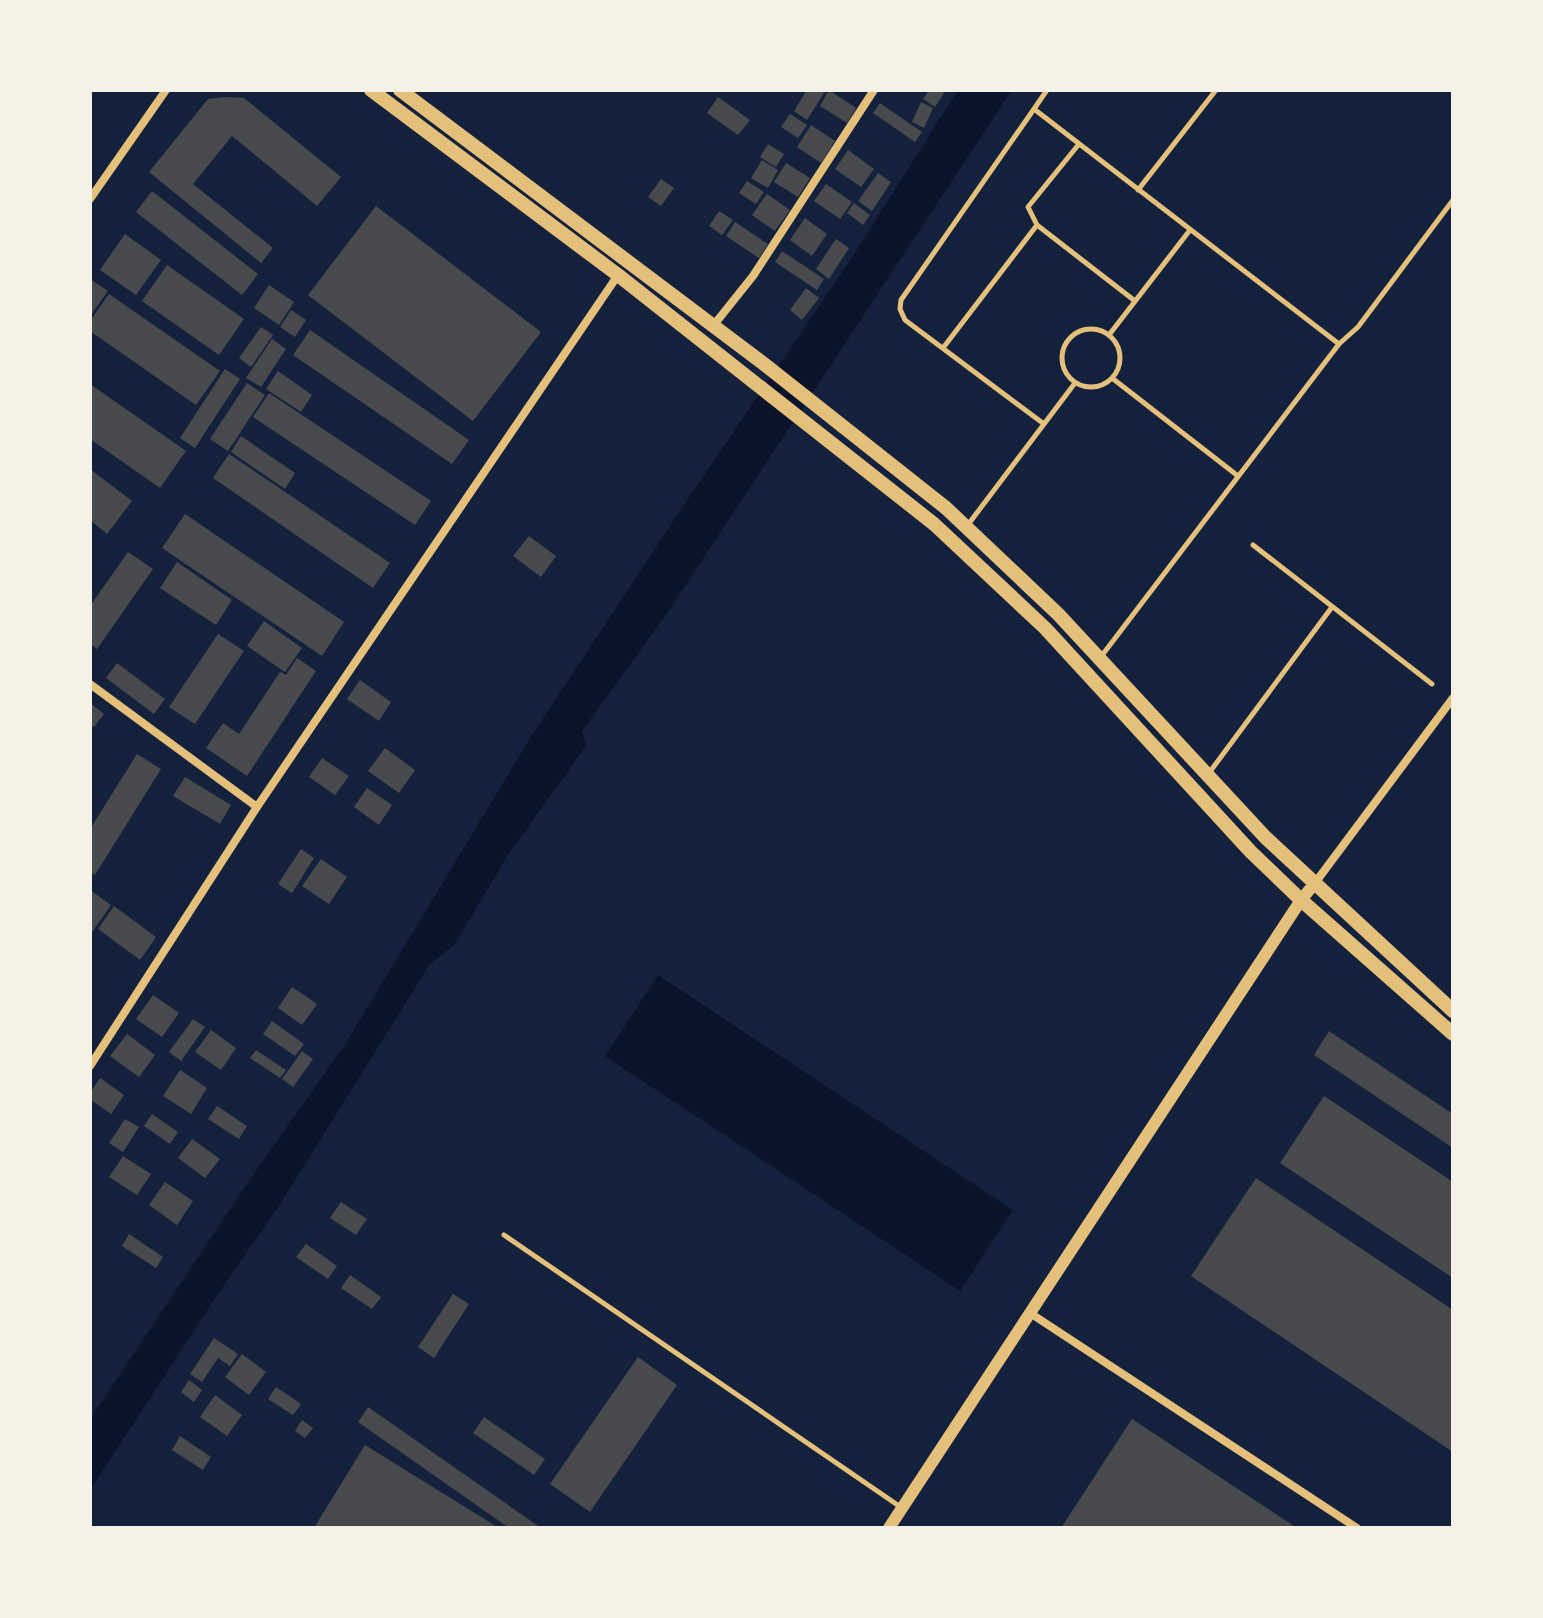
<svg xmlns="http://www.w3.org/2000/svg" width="1543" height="1618" font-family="'Source Sans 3',sans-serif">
<rect width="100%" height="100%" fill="#14213d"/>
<path fill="#0b132b" d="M 958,90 L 1012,90 L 666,615 L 582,731 L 586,746 L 508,855 L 455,944 L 430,964 L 282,1201 L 214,1300 L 90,1490 L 90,1419 L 248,1182 L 346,1043 L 529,740 L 683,506 L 849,262 Z
M 658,975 L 1013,1210 L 960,1291 L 605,1056 Z"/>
<path fill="#48494c" d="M 807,90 L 826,90 L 807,120 L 794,111 Z
M 829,90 L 856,108 L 847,123 L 820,106 Z
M 929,90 L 946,90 L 935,107 L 923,99 Z
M 225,97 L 244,98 L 341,177 L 317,206 L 232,136 L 193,184 L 273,248 L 261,263 L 149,172 L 208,99 Z
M 718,97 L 750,120 L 738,135 L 707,113 Z
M 921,102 L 933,108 L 924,128 L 912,122 Z
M 880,103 L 922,132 L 915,142 L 873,113 Z
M 790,114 L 807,125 L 798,138 L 781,127 Z
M 811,125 L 835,141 L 821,163 L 797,147 Z
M 768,144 L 784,154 L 776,167 L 760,157 Z
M 848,150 L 874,169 L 861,187 L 835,169 Z
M 762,160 L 778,170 L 768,188 L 751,178 Z
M 786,163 L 810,178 L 798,197 L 774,182 Z
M 878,173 L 891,182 L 872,211 L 858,201 Z
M 661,179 L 674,188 L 661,206 L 648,197 Z
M 747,181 L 764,192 L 756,204 L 739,193 Z
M 826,184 L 852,202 L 840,219 L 814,201 Z
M 152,191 L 258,274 L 242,295 L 136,212 Z
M 767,194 L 790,210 L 775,231 L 752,215 Z
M 854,203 L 870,215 L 863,225 L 847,213 Z
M 376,206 L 541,332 L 473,421 L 308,295 Z
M 719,211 L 733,220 L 722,235 L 709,226 Z
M 805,218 L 827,234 L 812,256 L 790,240 Z
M 735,222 L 768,244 L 759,258 L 726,236 Z
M 125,234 L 161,260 L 136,295 L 100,270 Z
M 836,239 L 849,248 L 829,279 L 816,269 Z
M 782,251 L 824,279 L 817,290 L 775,262 Z
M 167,265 L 244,319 L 219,355 L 142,301 Z
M 90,279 L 108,291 L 90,316 Z
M 269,285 L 294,302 L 279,325 L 254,308 Z
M 806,288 L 819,298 L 802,320 L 790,310 Z
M 109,294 L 220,371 L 196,405 L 90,331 L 90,321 Z
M 291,310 L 306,320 L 295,337 L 280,327 Z
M 261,327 L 273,335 L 251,367 L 239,358 Z
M 310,330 L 469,440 L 452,464 L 293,355 Z
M 272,339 L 286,349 L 261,387 L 246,378 Z
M 225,369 L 240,379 L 195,448 L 180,438 Z
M 278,371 L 312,395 L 301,412 L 266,389 Z
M 247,383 L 265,395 L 228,451 L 210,439 Z
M 90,384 L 186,451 L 160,488 L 90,439 Z
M 269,393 L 431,501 L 415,525 L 253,417 Z
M 241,436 L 295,473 L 285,489 L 231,452 Z
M 229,454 L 390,563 L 373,588 L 213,478 Z
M 90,469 L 132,501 L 107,534 L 90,520 Z
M 185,514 L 344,622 L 322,656 L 162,548 Z
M 529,536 L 556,556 L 541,577 L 513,556 Z
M 128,552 L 153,569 L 97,649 L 90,644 L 90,606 Z
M 177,562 L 232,600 L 216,625 L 160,588 Z
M 264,621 L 302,648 L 285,672 L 247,646 Z
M 218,634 L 244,651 L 195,724 L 169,707 Z
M 297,658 L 316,671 L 247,776 L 206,748 L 223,723 L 239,734 L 280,672 L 286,675 Z
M 117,663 L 165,699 L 154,714 L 106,678 Z
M 360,680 L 391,702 L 379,721 L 347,699 Z
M 90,703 L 104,714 L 94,727 L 90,724 Z
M 385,748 L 415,770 L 399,793 L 368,771 Z
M 137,754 L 161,769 L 95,875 L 90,872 L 90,829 Z
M 322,758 L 349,776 L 335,795 L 309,777 Z
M 185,777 L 231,805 L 220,824 L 173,796 Z
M 367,788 L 392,805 L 379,825 L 354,807 Z
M 301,849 L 314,858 L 292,893 L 278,884 Z
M 321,859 L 347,877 L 329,904 L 302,886 Z
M 90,890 L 111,905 L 90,935 Z
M 114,906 L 156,937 L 140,960 L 98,929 Z
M 292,987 L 317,1004 L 302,1025 L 278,1008 Z
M 153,995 L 179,1013 L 162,1037 L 136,1019 Z
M 193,1019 L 205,1027 L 181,1061 L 169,1052 Z
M 272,1021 L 304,1044 L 295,1056 L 263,1034 Z
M 211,1030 L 236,1048 L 221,1070 L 195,1052 Z
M 1329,1031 L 1453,1114 L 1453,1148 L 1314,1055 Z
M 127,1034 L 155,1055 L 139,1077 L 110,1056 Z
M 256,1050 L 286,1070 L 280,1078 L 250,1058 Z
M 302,1051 L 313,1059 L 293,1087 L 282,1079 Z
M 180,1070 L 207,1088 L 191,1114 L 163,1096 Z
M 100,1078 L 124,1095 L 111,1114 L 90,1099 L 90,1093 Z
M 1324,1096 L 1453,1182 L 1453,1278 L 1280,1163 Z
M 217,1106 L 247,1126 L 239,1139 L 208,1119 Z
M 152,1114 L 178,1132 L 170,1144 L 144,1126 Z
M 125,1119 L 139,1127 L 123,1152 L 109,1143 Z
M 192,1139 L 220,1159 L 205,1178 L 178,1158 Z
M 123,1156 L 151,1174 L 137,1195 L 109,1177 Z
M 1256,1178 L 1453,1310 L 1453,1452 L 1191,1276 Z
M 165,1182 L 193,1201 L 177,1225 L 149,1205 Z
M 341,1202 L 367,1219 L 356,1235 L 330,1218 Z
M 129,1234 L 163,1257 L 156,1268 L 122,1246 Z
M 306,1244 L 337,1266 L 328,1279 L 296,1257 Z
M 350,1275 L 381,1297 L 372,1309 L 341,1288 Z
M 453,1294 L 469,1304 L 434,1358 L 418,1347 Z
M 214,1338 L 238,1354 L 230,1366 L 218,1358 L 202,1382 L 190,1374 Z
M 242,1354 L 266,1372 L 249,1395 L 225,1377 Z
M 638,1357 L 677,1385 L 590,1512 L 550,1484 Z
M 189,1380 L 202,1390 L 194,1402 L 181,1392 Z
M 276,1387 L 301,1404 L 293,1415 L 268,1399 Z
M 215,1395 L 242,1415 L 227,1436 L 200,1417 Z
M 368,1407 L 541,1528 L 509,1528 L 358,1422 Z
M 484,1417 L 545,1459 L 534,1475 L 473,1433 Z
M 1132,1419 L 1297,1528 L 1061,1528 Z
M 302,1420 L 313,1428 L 305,1438 L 295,1431 Z
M 180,1436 L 211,1457 L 203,1470 L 172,1450 Z
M 365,1445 L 499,1528 L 314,1528 Z"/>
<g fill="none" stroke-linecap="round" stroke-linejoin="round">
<path stroke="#e5c07b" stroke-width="5" d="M 1047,90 L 1034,109 L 1339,344
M 1034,109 L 901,300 L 900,309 L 905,320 L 1044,424
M 1138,190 L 1216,90
M 1037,225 L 1135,301
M1062 358a29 29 0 1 1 58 0a29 29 0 1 1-58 0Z
M 1109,335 L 1190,230
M 943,348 L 1037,225 L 1028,207 L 1079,144
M 1112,378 L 1238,476
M 967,526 L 1075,383
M 1253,545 L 1432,684
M 1100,658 L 1339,344 L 1358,327 L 1453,200
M 1209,773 L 1332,607
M 504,1235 L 902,1508"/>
<path stroke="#e5c07b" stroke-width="8" d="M 90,199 L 166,90
M 713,326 L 753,276 L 874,90
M 90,684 L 257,807
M 1315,883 L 1453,698
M 90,1066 L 257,807 L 618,275
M 1030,1313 L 1357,1528"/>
<path stroke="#e5c07b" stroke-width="12" d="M 889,1528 L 1301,900 L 1315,883"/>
<path stroke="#e5c07b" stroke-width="14" d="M 371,90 L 618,275 L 934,524 L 1045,628 L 1251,852 L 1301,900 L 1453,1034
M 400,90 L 764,364 L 946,508 L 1058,614 L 1266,838 L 1453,1011"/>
</g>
<rect width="1543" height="1618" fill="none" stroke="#f6f1e7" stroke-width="184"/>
</svg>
